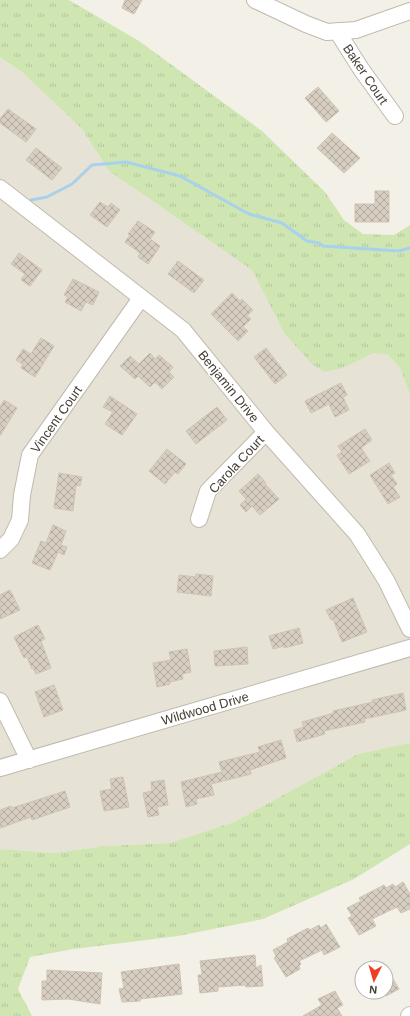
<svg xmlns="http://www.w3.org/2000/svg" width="410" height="1016" font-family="Helvetica,sans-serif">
<defs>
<pattern id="grass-tufts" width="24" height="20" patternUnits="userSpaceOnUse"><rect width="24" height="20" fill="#cfe6b3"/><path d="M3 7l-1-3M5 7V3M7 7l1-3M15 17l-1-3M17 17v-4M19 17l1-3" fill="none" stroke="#b3c69b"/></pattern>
<pattern id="building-cross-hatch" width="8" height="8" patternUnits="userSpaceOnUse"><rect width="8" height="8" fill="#d7cec1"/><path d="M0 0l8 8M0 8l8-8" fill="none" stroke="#b0a99e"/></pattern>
</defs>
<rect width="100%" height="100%" fill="#f3f0e8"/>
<path fill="#e7e2d6" d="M 0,57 L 23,73 L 82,129 L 109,171 L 252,270 L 284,333 L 343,368 L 374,353 L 388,355 L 400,368 L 410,395 L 410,743 L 404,744 L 358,754 L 234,822 L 170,843 L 105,846 L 54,853 L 2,849 L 0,850 Z"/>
<path fill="url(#grass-tufts)" d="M 0,0 L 69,0 L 139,41 L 262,131 L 325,192 L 344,220 L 363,234 L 394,235 L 410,225 L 410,395 L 400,368 L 388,355 L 374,353 L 343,368 L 324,372 L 312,364 L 284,333 L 252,270 L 109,171 L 82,129 L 23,73 L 0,57 Z
M 410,743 L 410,844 L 354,879 L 263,919 L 178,936 L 74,949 L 30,957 L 18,989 L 32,1016 L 0,1016 L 0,850 L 2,849 L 54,853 L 105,846 L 170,843 L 234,822 L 358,754 L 404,744 Z"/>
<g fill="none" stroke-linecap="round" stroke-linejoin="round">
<path stroke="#a7d1ed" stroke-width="3" d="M 31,200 L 47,197 L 72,184 L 92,165 L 126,162 L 180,176 L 249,214 L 282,223 L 307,241 L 319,243 L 323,246 L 399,251 L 410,248"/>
</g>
<path fill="url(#building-cross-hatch)" stroke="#cfc3b1" d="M 125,0 L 142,0 L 134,14 L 122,8 Z
M 318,87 L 339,111 L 326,122 L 305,98 Z
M 8,109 L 36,129 L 26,142 L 0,123 L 0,119 Z
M 332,133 L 360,158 L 344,173 L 317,148 Z
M 36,148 L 62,168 L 52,180 L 26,160 Z
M 375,191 L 389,191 L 389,222 L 355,222 L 355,204 L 375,204 Z
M 100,202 L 108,207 L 111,203 L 120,210 L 107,227 L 90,215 Z
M 138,221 L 155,232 L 150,239 L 160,246 L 148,264 L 138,257 L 140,253 L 125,242 L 130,235 L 128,234 Z
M 19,253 L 42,270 L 30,286 L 21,280 L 25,274 L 11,264 Z
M 178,261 L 204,280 L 194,293 L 168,274 Z
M 73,279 L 99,292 L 93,305 L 86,302 L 81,311 L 65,302 L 68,297 L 64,295 Z
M 232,293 L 240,301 L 242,299 L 253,310 L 247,316 L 251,319 L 243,327 L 248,331 L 238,341 L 211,314 Z
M 41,338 L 54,346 L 35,377 L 21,368 L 23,364 L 16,360 L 23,349 L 31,354 Z
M 266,348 L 287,375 L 275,384 L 254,357 Z
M 150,353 L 155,359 L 159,355 L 173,367 L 169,372 L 174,377 L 162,389 L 155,382 L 150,387 L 138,376 L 135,379 L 120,366 L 130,356 L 139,364 Z
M 341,383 L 347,395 L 343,397 L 349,410 L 335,417 L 329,404 L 311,413 L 305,401 Z
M 110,396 L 137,414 L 122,435 L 105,424 L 113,412 L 103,407 Z
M 4,400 L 17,408 L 0,436 L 0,407 Z
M 217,407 L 227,420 L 196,444 L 186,431 Z
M 365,429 L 372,440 L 361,448 L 370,461 L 349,474 L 337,455 L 342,452 L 338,446 Z
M 167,449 L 186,464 L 178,474 L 175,472 L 165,484 L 149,471 Z
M 389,463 L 395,473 L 391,475 L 397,484 L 393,487 L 400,497 L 388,504 L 370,475 Z
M 59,473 L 82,477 L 80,486 L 76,485 L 73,511 L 54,508 Z
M 258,474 L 266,483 L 265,484 L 279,499 L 260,515 L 252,506 L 246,512 L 240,505 L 246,499 L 239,491 Z
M 53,525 L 66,531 L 61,545 L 67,547 L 64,555 L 58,552 L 50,570 L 32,563 L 41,541 L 46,543 Z
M 196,574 L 213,576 L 211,596 L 177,592 L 179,575 L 196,577 Z
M 10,590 L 20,610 L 0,619 L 0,595 Z
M 353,598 L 367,632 L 342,642 L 333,619 L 331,620 L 326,610 Z
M 38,625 L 45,639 L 41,641 L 51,668 L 36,674 L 33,668 L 32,669 L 27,657 L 24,658 L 14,637 Z
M 299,628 L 303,643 L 284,648 L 284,646 L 273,649 L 269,636 Z
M 247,647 L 248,664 L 215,666 L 214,651 Z
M 187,649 L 191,672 L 182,674 L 183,679 L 170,682 L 170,684 L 157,687 L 153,663 L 171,660 L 169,652 Z
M 54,685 L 63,710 L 44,717 L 35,692 Z
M 403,693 L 406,710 L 364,719 L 365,722 L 324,731 L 325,734 L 297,742 L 294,730 L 304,727 L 302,722 L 334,713 L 333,711 L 373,702 L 372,700 Z
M 281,740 L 286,758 L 250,770 L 251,774 L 211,784 L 214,795 L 196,799 L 197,804 L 186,807 L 181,782 L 222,772 L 219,762 L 260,752 L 258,747 Z
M 123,777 L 129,807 L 104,811 L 100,791 L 112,789 L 110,779 Z
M 164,780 L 168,805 L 157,807 L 159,815 L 148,817 L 143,793 L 152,791 L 151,782 Z
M 65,791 L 70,807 L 32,820 L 31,817 L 0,828 L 0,810 L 11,806 L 12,808 Z
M 403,882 L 410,894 L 410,909 L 401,913 L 397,907 L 372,919 L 376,926 L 359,935 L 348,918 L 352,916 L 347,908 L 361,901 L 359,898 L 384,885 L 386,888 L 393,884 L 395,887 Z
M 326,924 L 340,947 L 324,955 L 322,950 L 299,961 L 301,964 L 299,966 L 300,969 L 286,977 L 274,958 L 276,956 L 273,950 L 288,942 L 287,939 L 308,928 L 310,930 L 319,925 L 321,928 Z
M 255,955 L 256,968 L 261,965 L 263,986 L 246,987 L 245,985 L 218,987 L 218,991 L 200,993 L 198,975 L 202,975 L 200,961 Z
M 179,964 L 182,994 L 140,999 L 140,1001 L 122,1002 L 119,989 L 124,988 L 121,972 Z
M 386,967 L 399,989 L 386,996 Z
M 47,970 L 102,973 L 100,1004 L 68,999 L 42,1000 L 42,981 L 47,981 Z
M 335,991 L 343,1005 L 337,1008 L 342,1016 L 303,1016 L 322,1005 L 318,999 Z"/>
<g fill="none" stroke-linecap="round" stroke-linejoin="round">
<defs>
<path id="minor" d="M 255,0 L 306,24 L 327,32 L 356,30 L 410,11
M 337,31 L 361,69 L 395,116
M 0,188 L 183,330 L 266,432 L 357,534 L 386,580 L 410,629
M 199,519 L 208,491 L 266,432
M 0,550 L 11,539 L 20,520 L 22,495 L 30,455 L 141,298
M 0,701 L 29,760
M 0,768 L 410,648
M 409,1016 L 410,1015"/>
</defs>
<use href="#minor" stroke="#c1baae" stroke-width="18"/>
<use href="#minor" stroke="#fff" stroke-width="16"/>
</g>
<g text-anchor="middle" stroke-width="3" stroke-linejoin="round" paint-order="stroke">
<g font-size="13" fill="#464037" stroke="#fff">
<text transform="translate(366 74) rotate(56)" y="5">Baker Court</text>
<text transform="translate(229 386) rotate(51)" y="5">Benjamin Drive</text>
<text transform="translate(56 419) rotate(-55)" y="5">Vincent Court</text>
<text transform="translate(236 464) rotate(-47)" y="5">Carola Court</text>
<text transform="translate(205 708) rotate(-16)" y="5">Wildwood Drive</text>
</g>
</g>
<g transform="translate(374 980) rotate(185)"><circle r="19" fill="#ffffff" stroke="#b5b3af"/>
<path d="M0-3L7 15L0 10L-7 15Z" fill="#f03f22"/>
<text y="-6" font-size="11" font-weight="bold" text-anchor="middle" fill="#464037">N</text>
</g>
</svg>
